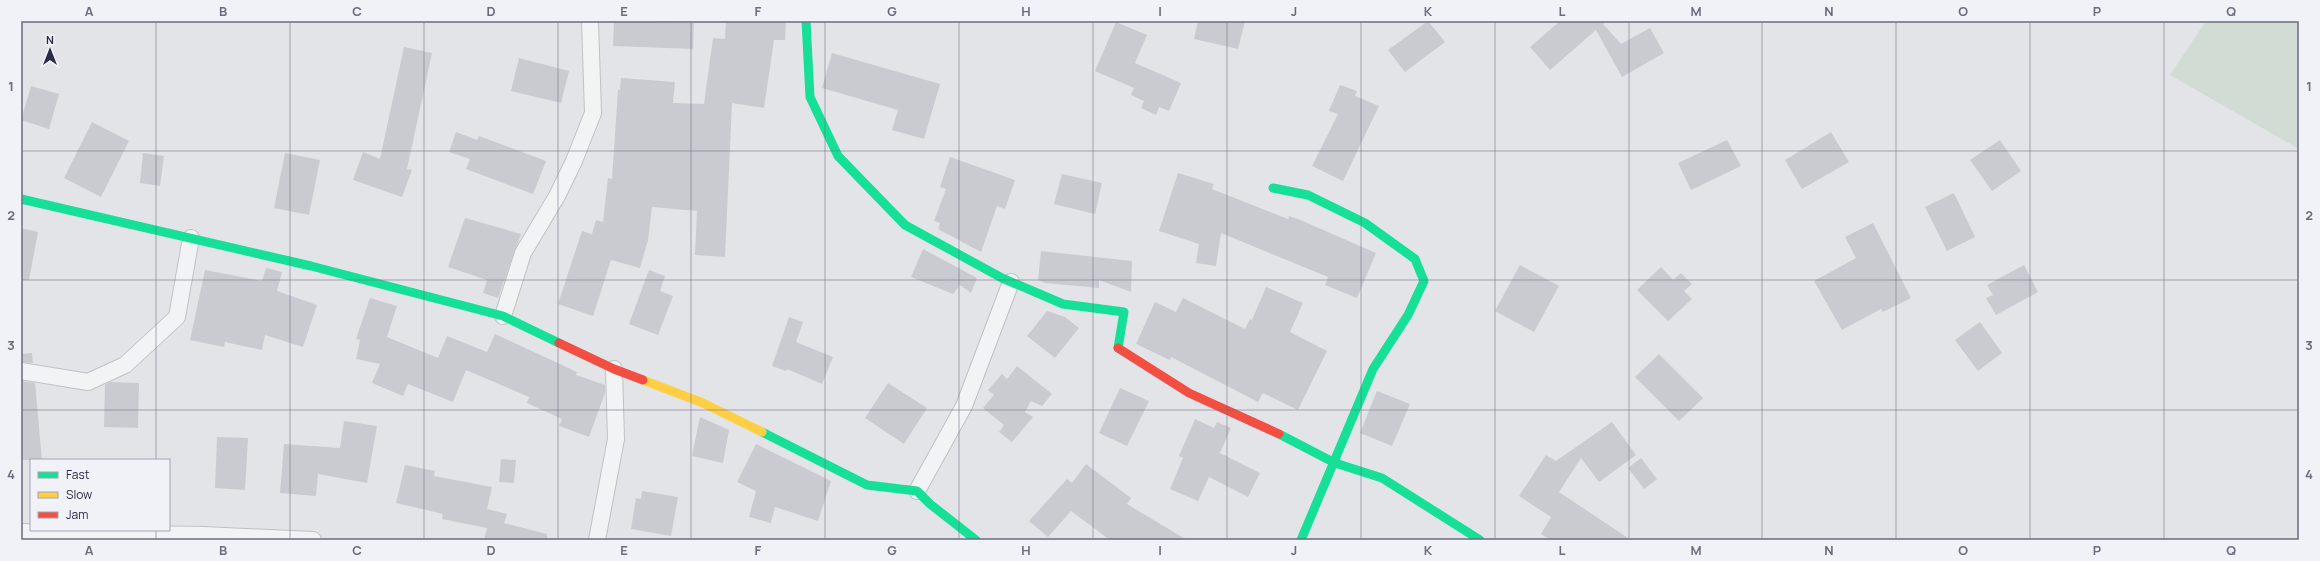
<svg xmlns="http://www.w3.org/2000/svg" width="2320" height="561" font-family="Manrope,sans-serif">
<rect width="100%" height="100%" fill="#e3e4e8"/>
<path fill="#d1dcd4" d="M 2206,21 L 2299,21 L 2299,149 L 2170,75 Z"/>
<path fill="#cacbd0" d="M 614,21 L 694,23 L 693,49 L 613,46 Z
M 726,21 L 786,21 L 785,40 L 774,40 L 764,108 L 732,103 L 725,257 L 695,255 L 697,211 L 652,207 L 648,240 L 640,268 L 611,260 L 593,316 L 558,304 L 582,231 L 592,234 L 596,220 L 603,222 L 608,178 L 612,179 L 618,90 L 620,90 L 621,78 L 675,82 L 673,103 L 704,104 L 713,38 L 725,39 Z
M 1198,21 L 1245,21 L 1238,49 L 1194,39 Z
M 1428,21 L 1445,42 L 1405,72 L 1388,50 Z
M 1560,21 L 1606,21 L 1603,24 L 1621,44 L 1650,28 L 1664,53 L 1622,77 L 1596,30 L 1550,70 L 1530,47 Z
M 1116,22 L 1147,35 L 1135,63 L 1181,83 L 1169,111 L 1159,107 L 1156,115 L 1141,108 L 1144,101 L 1131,95 L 1134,88 L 1095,71 Z
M 404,47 L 432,53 L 407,169 L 412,170 L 402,197 L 353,180 L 363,152 L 380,159 Z
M 832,53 L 940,84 L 924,139 L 892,130 L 898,110 L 822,88 Z
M 519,58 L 569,71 L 561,103 L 511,91 Z
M 1340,85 L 1357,91 L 1355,96 L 1379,106 L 1343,181 L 1312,166 L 1338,114 L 1329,111 Z
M 31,86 L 59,94 L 49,129 L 21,120 Z
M 92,122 L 129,141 L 101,197 L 64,178 Z
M 456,132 L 477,140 L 479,136 L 546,161 L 533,194 L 466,169 L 470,159 L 449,152 Z
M 1831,132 L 1849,162 L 1802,189 L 1785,160 Z
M 1727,140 L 1741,166 L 1691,190 L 1678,163 Z
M 2000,140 L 2021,171 L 1992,191 L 1970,160 Z
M 143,153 L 164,156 L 160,186 L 140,183 Z
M 285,153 L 320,160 L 309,215 L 274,208 Z
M 950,157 L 1015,180 L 1005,209 L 997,206 L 981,252 L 938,229 L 940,223 L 934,221 L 946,189 L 940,187 Z
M 1178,173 L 1214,184 L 1212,189 L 1288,219 L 1289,216 L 1298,219 L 1376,253 L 1357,298 L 1325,285 L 1328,277 L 1221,233 L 1216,266 L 1196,263 L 1199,244 L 1159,231 Z
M 1062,174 L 1102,183 L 1095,214 L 1054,204 Z
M 1954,193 L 1975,237 L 1947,251 L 1925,207 Z
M 465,218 L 521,234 L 498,298 L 483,293 L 487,280 L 448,267 Z
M 1873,223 L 1911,298 L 1883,312 L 1881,309 L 1842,330 L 1814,281 L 1856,258 L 1845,237 Z
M 21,228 L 38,232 L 29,280 L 21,280 Z
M 923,249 L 977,278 L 971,293 L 960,285 L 953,294 L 911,277 Z
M 1041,251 L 1132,261 L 1131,292 L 1099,280 L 1099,288 L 1045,283 L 1038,280 Z
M 1520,265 L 1559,286 L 1534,332 L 1495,311 Z
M 2024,265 L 2038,292 L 1996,315 L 1986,298 L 1993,295 L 1987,285 Z
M 1661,267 L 1673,280 L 1681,273 L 1692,284 L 1684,291 L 1692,299 L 1668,321 L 1637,290 Z
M 266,268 L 282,272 L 277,291 L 317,305 L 303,347 L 265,335 L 262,350 L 225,342 L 224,347 L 190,340 L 205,270 L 262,281 Z
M 649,270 L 665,276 L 660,291 L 673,296 L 658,335 L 629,324 Z
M 1266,287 L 1303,303 L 1290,332 L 1327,351 L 1298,410 L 1263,393 L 1258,402 L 1171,357 L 1170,360 L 1136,344 L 1155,302 L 1176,312 L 1183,298 L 1245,329 L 1250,319 L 1252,320 Z
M 370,298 L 397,306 L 387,337 L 438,358 L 447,336 L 487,352 L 495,334 L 577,372 L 576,375 L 605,385 L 605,393 L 589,437 L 559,426 L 562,419 L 527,403 L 529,397 L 466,370 L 453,402 L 408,384 L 403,396 L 372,383 L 380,364 L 356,359 L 360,340 L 356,339 Z
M 1047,311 L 1065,317 L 1079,328 L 1055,358 L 1027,336 Z
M 789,317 L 803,322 L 796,342 L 833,357 L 822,384 L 787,369 L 786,371 L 772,366 Z
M 1980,322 L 2002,353 L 1978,371 L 1955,340 Z
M 32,353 L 33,363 L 21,362 L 21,354 Z
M 1659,354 L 1703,398 L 1679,421 L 1635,377 Z
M 1017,366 L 1052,394 L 1042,406 L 1031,401 L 1025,412 L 1033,417 L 1012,442 L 999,432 L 1004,425 L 983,408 L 994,395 L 988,390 L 1002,374 L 1007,379 Z
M 21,381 L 35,383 L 42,460 L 21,460 Z
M 110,382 L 139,383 L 138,428 L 104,427 L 105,385 Z
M 888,383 L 927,408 L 904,444 L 865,418 Z
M 1120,388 L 1149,401 L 1127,446 L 1099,433 Z
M 1377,391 L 1410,404 L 1392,446 L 1360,433 Z
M 700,417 L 729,430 L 723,463 L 692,456 Z
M 1195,419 L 1214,428 L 1217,422 L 1231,428 L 1220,453 L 1260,473 L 1248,497 L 1209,477 L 1198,501 L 1170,489 L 1183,458 L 1179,456 Z
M 344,421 L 377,426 L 367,483 L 318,474 L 316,496 L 280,493 L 284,444 L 340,448 Z
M 1612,422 L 1636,455 L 1599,482 L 1581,458 L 1559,492 L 1631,540 L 1551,540 L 1541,534 L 1551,517 L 1519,496 L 1546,455 L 1556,461 Z
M 217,437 L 248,438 L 245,490 L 215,488 Z
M 756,444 L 831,481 L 818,521 L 775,507 L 771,523 L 749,517 L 756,491 L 737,482 Z
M 1641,458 L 1657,479 L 1644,489 L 1628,468 Z
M 501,459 L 516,460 L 514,483 L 499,482 Z
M 1086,464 L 1131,498 L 1127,504 L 1187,540 L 1110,540 L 1071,511 L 1048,537 L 1029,521 L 1067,479 L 1072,483 Z
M 405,465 L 435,471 L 434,476 L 492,487 L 487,509 L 507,514 L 504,523 L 547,534 L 547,540 L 484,540 L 487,528 L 442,519 L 443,514 L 396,503 Z
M 642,491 L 678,497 L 671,536 L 631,529 L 636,498 L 641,499 Z"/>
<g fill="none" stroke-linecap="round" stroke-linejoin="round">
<defs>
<path id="street" d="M 503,316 L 523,253 L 557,196 L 574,161 L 593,113 L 590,21
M 21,371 L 88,382 L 125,365 L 177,317 L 191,238
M 917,491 L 964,406 L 1011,282
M 21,532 L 203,535 L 313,540
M 597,540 L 616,439 L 614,369"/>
</defs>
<use href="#street" stroke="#c0c1c6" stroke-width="18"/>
<use href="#street" stroke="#f2f3f5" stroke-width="16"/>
<path stroke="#16e098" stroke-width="9" d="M 806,21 L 810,97 L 838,156 L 905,225 L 1002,278 L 1063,304 L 1124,312 L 1118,348
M 1273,188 L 1308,195 L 1365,223 L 1415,259 L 1424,281 L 1408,315 L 1373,369 L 1301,540
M 21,199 L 311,266 L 503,316 L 559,343
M 762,432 L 867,485 L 917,491 L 930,504 L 976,540
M 1279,434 L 1335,463 L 1382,478 L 1480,540"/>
<path stroke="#ffcf43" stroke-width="9" d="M 643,380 L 703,403 L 762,432"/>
<path stroke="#f24e42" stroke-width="9" d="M 559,343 L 614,369 L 643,380
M 1118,348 L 1189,393 L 1279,434"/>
</g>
<path fill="none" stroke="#6a6c7d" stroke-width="1" stroke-opacity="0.55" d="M 156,21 L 156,460M 290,21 L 290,540M 424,21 L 424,540M 558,21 L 558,540M 691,21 L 691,540M 825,21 L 825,540M 959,21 L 959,540M 1093,21 L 1093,540M 1227,21 L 1227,540M 1361,21 L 1361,540M 1495,21 L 1495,540M 1629,21 L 1629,540M 1762,21 L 1762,540M 1896,21 L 1896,540M 2030,21 L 2030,540M 2164,21 L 2164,540M 21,151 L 2299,151M 21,280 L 2299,280M 21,410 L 2299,410M 156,530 L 156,540"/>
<rect width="2320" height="561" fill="none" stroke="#f1f2f8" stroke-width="44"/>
<rect x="30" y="459" width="140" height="72" fill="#f1f2f8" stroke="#a1a3b0"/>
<rect x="38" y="472" width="20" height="6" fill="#16e098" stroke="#a1a3b0"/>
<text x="66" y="479" font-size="12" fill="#292c43">Fast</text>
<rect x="38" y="492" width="20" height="6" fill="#ffcf43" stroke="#a1a3b0"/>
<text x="66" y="499" font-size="12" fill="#292c43">Slow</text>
<rect x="38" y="512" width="20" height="6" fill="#f24e42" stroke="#a1a3b0"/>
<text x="66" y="519" font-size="12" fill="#292c43">Jam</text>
<g transform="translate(50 50)" stroke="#f1f2f8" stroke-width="3" paint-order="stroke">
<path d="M0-3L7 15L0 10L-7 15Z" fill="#292c43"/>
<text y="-6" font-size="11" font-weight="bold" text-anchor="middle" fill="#292c43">N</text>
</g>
<rect x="22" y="22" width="2276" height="517" fill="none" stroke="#6a6c7d" stroke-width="1.5"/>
<g font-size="13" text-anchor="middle" font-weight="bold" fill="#6a6c7d">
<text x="89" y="16">A</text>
<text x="223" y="16">B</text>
<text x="357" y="16">C</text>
<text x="491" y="16">D</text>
<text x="624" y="16">E</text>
<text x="758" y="16">F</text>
<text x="892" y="16">G</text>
<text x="1026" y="16">H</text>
<text x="1160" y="16">I</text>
<text x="1294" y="16">J</text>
<text x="1428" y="16">K</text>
<text x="1562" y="16">L</text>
<text x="1696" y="16">M</text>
<text x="1829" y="16">N</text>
<text x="1963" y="16">O</text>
<text x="2097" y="16">P</text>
<text x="2231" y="16">Q</text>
<text x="11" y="91">1</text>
<text x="2309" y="91">1</text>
<text x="11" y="220">2</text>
<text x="2309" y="220">2</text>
<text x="11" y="350">3</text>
<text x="2309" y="350">3</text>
<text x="11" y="479">4</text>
<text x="2309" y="479">4</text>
<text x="89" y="555">A</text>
<text x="223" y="555">B</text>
<text x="357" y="555">C</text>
<text x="491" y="555">D</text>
<text x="624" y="555">E</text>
<text x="758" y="555">F</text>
<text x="892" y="555">G</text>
<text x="1026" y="555">H</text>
<text x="1160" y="555">I</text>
<text x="1294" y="555">J</text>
<text x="1428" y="555">K</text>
<text x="1562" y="555">L</text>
<text x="1696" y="555">M</text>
<text x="1829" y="555">N</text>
<text x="1963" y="555">O</text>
<text x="2097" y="555">P</text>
<text x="2231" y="555">Q</text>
</g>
</svg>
